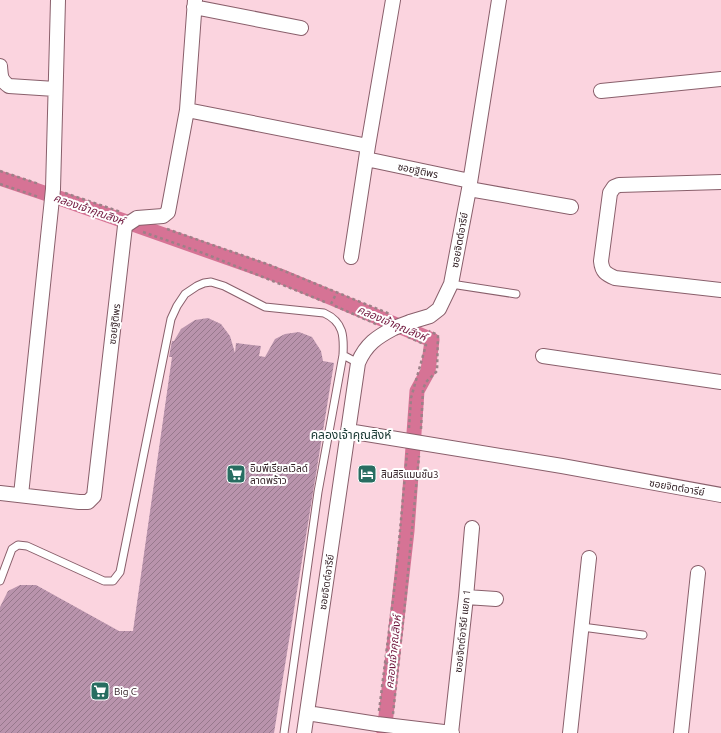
<svg xmlns="http://www.w3.org/2000/svg" width="721" height="733" font-family="Ubuntu,'Noto Sans Thai',sans-serif">
<defs>
<pattern id="building-hatch" width="6" height="6" patternUnits="userSpaceOnUse"><rect width="6" height="6" fill="#b993ac"/><path d="M-1 1l2-2M0 6l6-6M5 7l2-2" fill="none" stroke="#97788c"/></pattern>
</defs>
<rect width="100%" height="100%" fill="#fbd4df"/>
<g fill="none" stroke-linecap="round" stroke-linejoin="round">
<path stroke="#d67395" stroke-width="15" d="M 0,178 L 59,198 L 280,276 L 432,340 L 428,371 L 417,391 L 407,531 L 384,733"/>
</g>
<path fill="url(#building-hatch)" d="M 208,318 L 221,324 L 230,336 L 235,353 L 236,343 L 261,346 L 259,356 L 265,357 L 275,339 L 285,334 L 299,332 L 312,337 L 321,351 L 323,361 L 334,363 L 274,733 L 0,733 L 0,607 L 8,591 L 20,585 L 36,585 L 119,631 L 133,631 L 172,357 L 169,357 L 172,341 L 174,341 L 181,329 L 195,320 Z"/>
<g fill="none" stroke-linecap="round" stroke-linejoin="round">
<defs>
<path id="lane" d="M 451,284 L 516,294
M 343,355 L 358,363
M 0,581 L 12,549 L 18,545 L 27,546 L 104,581 L 113,581 L 120,572 L 171,319 L 177,306 L 185,294 L 197,286 L 204,283 L 211,282 L 224,286 L 265,307 L 324,313 C 344,322 344,337 343,355 L 318,492 L 284,733
M 582,627 L 643,635"/>
<path id="street" d="M 194,7 L 301,28
M 0,66 C 1,76 0,80 9,86 L 55,89
M 601,91 L 721,79
M 187,110 L 368,146
M 366,159 L 470,181
M 721,182 L 619,185 L 614,187 L 610,193 L 601,261 C 602,272 606,274 615,278 L 721,290
M 469,189 L 571,207
M 351,257 L 368,146 L 393,0
M 410,322 L 430,316 L 439,309 L 451,284 L 469,189 L 499,0
M 543,356 L 721,382
M 348,431 L 562,466 L 721,495
M 0,493 L 79,502 L 88,502 L 94,496 L 125,226 L 137,218 L 163,216 L 168,212 L 187,110 L 195,0
M 21,495 L 53,189 L 58,0
M 466,597 L 496,599
M 307,713 L 377,724 L 452,733
M 304,733 L 358,363 C 366,344 377,337 394,328
M 451,733 L 466,597 L 472,528
M 570,733 L 589,558
M 681,733 L 698,573"/>
</defs>
<use href="#lane" stroke="#895f6b" stroke-width="9"/>
<use href="#street" stroke="#895f6b" stroke-width="16"/>
<path stroke="#9d8088" stroke-width="2.5" stroke-dasharray="3 3" stroke-linecap="butt" d="M 0,171 L 39,184
M 0,184 L 39,197
M 65,193 L 121,212
M 65,205 L 113,222
M 167,229 L 267,264 L 390,314
M 143,232 L 203,253 L 325,302
M 331,304 L 337,292
M 335,306 L 376,324
M 408,337 L 426,345 L 411,398 L 409,428
M 421,429 L 423,389 L 426,382 L 437,371 L 438,335 L 429,331
M 385,663 L 398,666
M 379,711 L 396,575 L 407,453
M 393,714 L 405,603 L 419,456"/>
<use href="#lane" stroke="#fff" stroke-width="7"/>
<use href="#street" stroke="#fff" stroke-width="14"/>
<defs>
<path id="street-bridge" d="M 394,328 L 410,322"/>
</defs>
<use href="#street-bridge" stroke="#895f6b" stroke-width="16" stroke-linecap="butt"/>
<use href="#street-bridge" stroke="#fff" stroke-width="14"/>
</g>
<defs>
<symbol id="supermarket-square" viewBox="-11 -11 22 22"><rect x="-9" y="-9" width="18" height="18" rx="4" fill="#286d61" stroke="#fff"/><path d="M-6-5.5h2.5l.6 2H6L4.5 2H-2.5L-4.4-4H-6ZM-1.5 3.2a1.3 1.3 0 1 0 .1 0ZM3 3.2a1.3 1.3 0 1 0 .1 0Z" fill="#fff"/></symbol>
<symbol id="hotel-square" viewBox="-11 -11 22 22"><rect x="-9" y="-9" width="18" height="18" rx="4" fill="#286d61" stroke="#fff"/><path d="M-6-4.5h1.5V1H6V5H4.5V3h-9V5H-6ZM-4 0a1.8 1.8 0 1 1 3.6 0ZM.5 0V-2.5h3Q6-2.5 6 0Z" fill="#fff"/></symbol>
</defs>
<g fill-rule="evenodd">
<use href="#supermarket-square" x="225" y="463" width="22" height="22"/>
<use href="#hotel-square" x="356" y="463" width="22" height="22"/>
<use href="#supermarket-square" x="89" y="680" width="22" height="22"/>
</g>
<g text-anchor="middle" stroke-width="4" stroke-linejoin="round" paint-order="stroke">
<g font-size="10" fill="#322025" stroke="#fff">
<text transform="translate(418 170) rotate(12)" y="4">ซอยฐิติพร</text>
<text transform="translate(459 240) rotate(-80)" y="4">ซอยจิตต์อารีย์</text>
<text transform="translate(114 324) rotate(-83)" y="4">ซอยฐิติพร</text>
<text transform="translate(677 487) rotate(10)" y="4">ซอยจิตต์อารีย์</text>
<text transform="translate(326 582) rotate(-82)" y="4">ซอยจิตต์อารีย์</text>
<text transform="translate(462 631) rotate(-84)" y="4">ซอยจิตต์อารีย์ แยก 1</text>
</g>
<g font-size="10" fill="#322025" stroke="#fff" text-anchor="start">
<text x="250" y="472">อิมพีเรียลเวิลด์<tspan x="250" dy="12">ลาดพร้าว</tspan></text>
<text x="381" y="478">สินสิริแมนชั่น3</text>
<text x="114" y="695">Big C</text>
</g>
<g font-size="11" font-style="italic" fill="#70173d" stroke="#fff">
<text transform="translate(89 209) rotate(19)" y="4">คลองเจ้าคุณสิงห์</text>
<text transform="translate(392 323) rotate(23)" y="4">คลองเจ้าคุณสิงห์</text>
<text transform="translate(393 652) rotate(-84)" y="4">คลองเจ้าคุณสิงห์</text>
</g>
<g font-size="12" fill="#14352f" stroke="#fff">
<text x="351" y="439">คลองเจ้าคุณสิงห์</text>
</g>
</g>
</svg>
